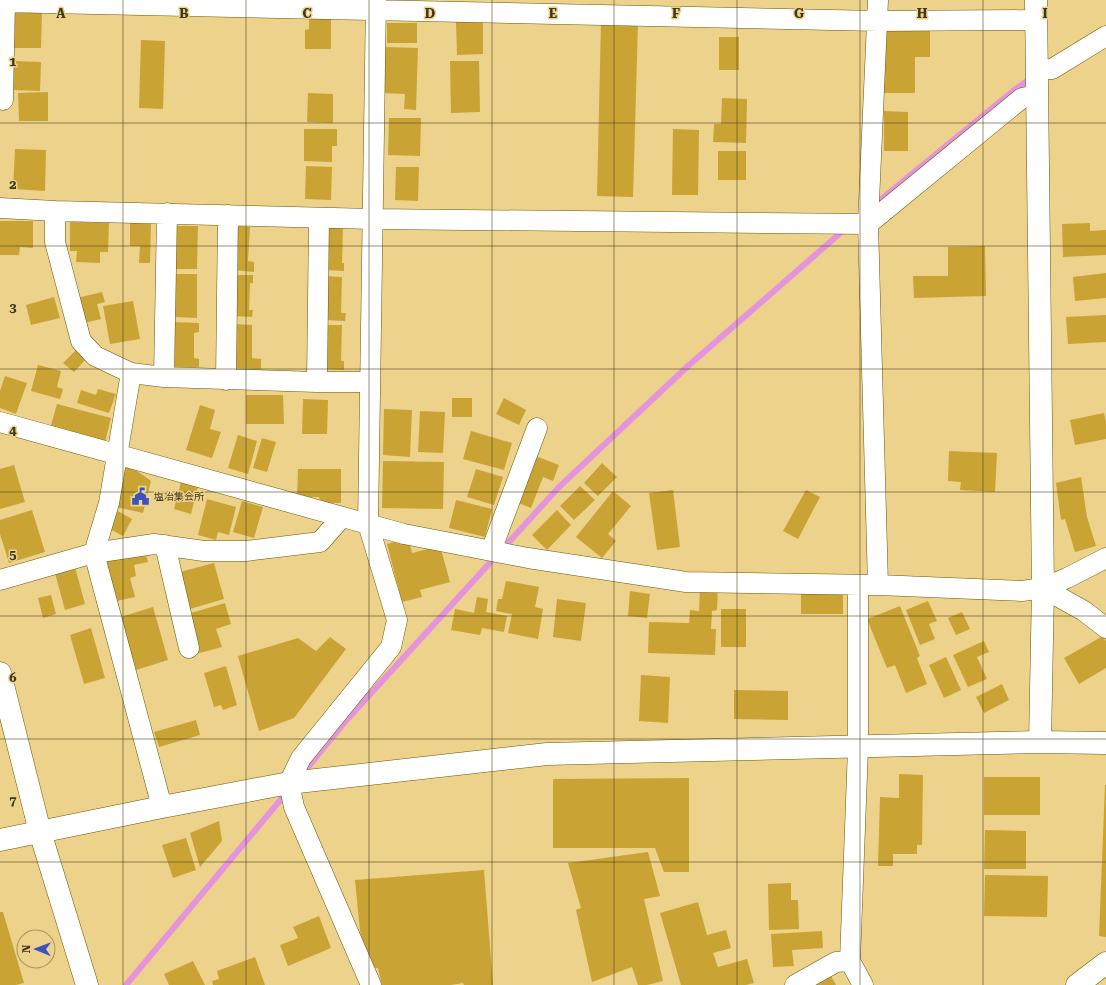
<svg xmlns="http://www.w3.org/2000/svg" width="1106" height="985" font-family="'Roboto Serif','Noto Sans JP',serif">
<rect width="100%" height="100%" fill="#ecd28b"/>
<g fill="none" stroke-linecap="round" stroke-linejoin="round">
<path stroke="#e394dc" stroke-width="6" d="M 874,205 L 1013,91 L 1031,78
M 303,773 L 344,723 L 559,487 L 688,366 L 845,229
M 126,985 L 287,792"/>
</g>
<path fill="#c9a435" d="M 14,11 L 42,12 L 41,48 L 14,48 Z
M 309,18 L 331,18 L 331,49 L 305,49 L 305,30 L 309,29 Z
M 483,21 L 483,54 L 457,55 L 456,22 Z
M 601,22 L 638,23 L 633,197 L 597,196 Z
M 387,23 L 417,23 L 417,43 L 387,43 Z
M 884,30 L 930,30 L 930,57 L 915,57 L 915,93 L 884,93 Z
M 719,37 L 739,37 L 739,70 L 719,70 Z
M 141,40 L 165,41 L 163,109 L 139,108 Z
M 384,47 L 418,48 L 416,110 L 404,109 L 405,94 L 383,93 Z
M 14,61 L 41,62 L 40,91 L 13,90 Z
M 450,61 L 479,61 L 480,112 L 451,113 Z
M 48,92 L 48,121 L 19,121 L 18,93 Z
M 308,93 L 333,94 L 333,123 L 307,122 Z
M 722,98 L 747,99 L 746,143 L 713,142 L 714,124 L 721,124 Z
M 884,111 L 908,112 L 908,151 L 884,151 Z
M 389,118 L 421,118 L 420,156 L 388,155 Z
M 304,129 L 337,129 L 337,146 L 332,146 L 332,162 L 304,161 Z
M 673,129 L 699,130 L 698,195 L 672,195 Z
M 15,149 L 46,150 L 45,191 L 13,189 Z
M 718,151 L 746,151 L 746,180 L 718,180 Z
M 306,166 L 332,167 L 331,200 L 305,199 Z
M 396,167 L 419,167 L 418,201 L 395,200 Z
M 0,221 L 33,221 L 33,248 L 20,247 L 19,255 L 0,255 Z
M 70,222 L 109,223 L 108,252 L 100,252 L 100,263 L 76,262 L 77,251 L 70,251 Z
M 130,223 L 151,224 L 150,263 L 139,263 L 140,246 L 130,246 Z
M 1090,223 L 1090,231 L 1106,230 L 1106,255 L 1063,257 L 1062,224 Z
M 175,226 L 198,226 L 197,269 L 175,269 Z
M 236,226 L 250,227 L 248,261 L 254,262 L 254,272 L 234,270 Z
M 325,226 L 343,227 L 342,263 L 344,263 L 344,271 L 324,270 Z
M 985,246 L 986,296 L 914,298 L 913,276 L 948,276 L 948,247 Z
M 1106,273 L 1106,298 L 1075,301 L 1073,277 Z
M 175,274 L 197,274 L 197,318 L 175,317 Z
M 234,275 L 253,275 L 253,283 L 250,283 L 249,310 L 253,310 L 252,317 L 233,316 Z
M 324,276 L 342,277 L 341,313 L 346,313 L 345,321 L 323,320 Z
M 102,292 L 105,302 L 97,304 L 101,319 L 84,323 L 77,298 Z
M 54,297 L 60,318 L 31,325 L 26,305 Z
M 133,301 L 140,339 L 110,344 L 103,306 Z
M 1106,315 L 1106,342 L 1068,344 L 1066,317 Z
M 172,322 L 199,323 L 199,332 L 194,333 L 194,358 L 199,359 L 199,367 L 171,367 Z
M 234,324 L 252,325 L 252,358 L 261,359 L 261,369 L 233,368 Z
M 323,325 L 342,325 L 341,361 L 344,361 L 344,370 L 322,369 Z
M 76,350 L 86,359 L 74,372 L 63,363 Z
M 38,365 L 61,371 L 57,387 L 63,389 L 60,399 L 31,391 Z
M 5,376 L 27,383 L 16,414 L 0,408 L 0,391 Z
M 98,389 L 116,394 L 109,413 L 77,403 L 81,390 L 96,395 Z
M 246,395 L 283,395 L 284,424 L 246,424 Z
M 452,398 L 472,398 L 472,417 L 452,417 Z
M 504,398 L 526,410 L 519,425 L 496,414 Z
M 303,399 L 328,400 L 327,434 L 302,434 Z
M 57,404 L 111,418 L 105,442 L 50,429 Z
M 200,405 L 215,410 L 210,429 L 221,432 L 212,458 L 186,450 Z
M 384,409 L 412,410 L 410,457 L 383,455 Z
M 420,411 L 445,412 L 443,453 L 418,452 Z
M 1104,413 L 1106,422 L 1106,439 L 1075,445 L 1070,420 Z
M 471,431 L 512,443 L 504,470 L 463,459 Z
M 238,435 L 257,441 L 248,474 L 228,468 Z
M 262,438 L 276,442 L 267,472 L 253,468 Z
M 949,451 L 997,453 L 995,492 L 960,490 L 961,482 L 948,481 Z
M 533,455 L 559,465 L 553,481 L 543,477 L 531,508 L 516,502 Z
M 383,461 L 444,462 L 443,509 L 382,508 Z
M 126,463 L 151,481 L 143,513 L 116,507 Z
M 602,463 L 617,477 L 598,496 L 584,483 Z
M 14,465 L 25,502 L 0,509 L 0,469 Z
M 298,469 L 341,469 L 341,503 L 321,503 L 319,497 L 297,497 Z
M 476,469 L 503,477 L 494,505 L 467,497 Z
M 1081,477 L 1087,517 L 1096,546 L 1075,552 L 1065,519 L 1061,520 L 1056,483 Z
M 181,482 L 198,486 L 191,514 L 174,509 Z
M 580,486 L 595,500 L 574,520 L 560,506 Z
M 673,490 L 680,547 L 657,550 L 649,493 Z
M 806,490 L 820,497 L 798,539 L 783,531 Z
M 613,491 L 631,506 L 608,534 L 616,541 L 602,558 L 576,537 Z
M 207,499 L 236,507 L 229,535 L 218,532 L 216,540 L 198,535 Z
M 456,500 L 492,509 L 485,537 L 449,528 Z
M 242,501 L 263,507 L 254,538 L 233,532 Z
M 114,509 L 132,519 L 123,536 L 104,526 Z
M 32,510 L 45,552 L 9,563 L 0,534 L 0,520 Z
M 557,510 L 571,525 L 547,550 L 532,535 Z
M 409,538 L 412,553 L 440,546 L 450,582 L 420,590 L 422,597 L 402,602 L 387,544 Z
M 144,547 L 148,562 L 134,565 L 136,576 L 130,578 L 135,597 L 112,602 L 103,561 Z
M 214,563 L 224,599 L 190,609 L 180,572 Z
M 75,567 L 85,604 L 65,610 L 55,573 Z
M 506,581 L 539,587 L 535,607 L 543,609 L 538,639 L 508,633 L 512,614 L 496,611 L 498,599 L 502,599 Z
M 700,586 L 718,586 L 717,610 L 712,611 L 711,629 L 716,629 L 715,655 L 648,653 L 649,622 L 689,623 L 690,610 L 699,611 Z
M 630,591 L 650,594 L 647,618 L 628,616 Z
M 801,592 L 843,593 L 843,614 L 801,614 Z
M 51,595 L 56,614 L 43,618 L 38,598 Z
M 477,597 L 488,599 L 486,612 L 507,616 L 504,632 L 482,628 L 480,635 L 451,630 L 455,609 L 474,613 Z
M 557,599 L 586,603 L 581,641 L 553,637 Z
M 928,601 L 937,621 L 929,624 L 935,639 L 920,645 L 906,610 Z
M 225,603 L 231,624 L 216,629 L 222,647 L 196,654 L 184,615 Z
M 900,606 L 920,656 L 917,658 L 927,684 L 906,693 L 895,665 L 887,668 L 867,619 Z
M 153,607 L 168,660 L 136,670 L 121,617 Z
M 721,609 L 746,609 L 746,647 L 721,647 Z
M 962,612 L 970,629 L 956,635 L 948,618 Z
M 91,628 L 105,678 L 84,684 L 70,635 Z
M 1103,636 L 1106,641 L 1106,668 L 1079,684 L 1064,658 Z
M 330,637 L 346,649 L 294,718 L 259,731 L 238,656 L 298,638 L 316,651 Z
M 984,641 L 989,652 L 977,657 L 987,679 L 968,687 L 953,655 Z
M 946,657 L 961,690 L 944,698 L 929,665 Z
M 226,666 L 237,705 L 223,710 L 221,705 L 214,707 L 204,673 Z
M 641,675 L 670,677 L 668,723 L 639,721 Z
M 1002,684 L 1009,700 L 984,713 L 976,697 Z
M 734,690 L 788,691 L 788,720 L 734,719 Z
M 196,720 L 200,735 L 159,747 L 154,732 Z
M 899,774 L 923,775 L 922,845 L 917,845 L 917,854 L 893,854 L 893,866 L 878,866 L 880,797 L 899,798 Z
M 984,777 L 1040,777 L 1040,815 L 984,815 Z
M 689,778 L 689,872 L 664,872 L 655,848 L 553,848 L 553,779 Z
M 1105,785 L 1106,785 L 1106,937 L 1099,936 Z
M 219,821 L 222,841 L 200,867 L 190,833 Z
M 985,830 L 1026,831 L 1026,869 L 984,869 Z
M 186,838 L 196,870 L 173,878 L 162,845 Z
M 648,852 L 660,896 L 644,899 L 663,981 L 647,985 L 638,985 L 632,967 L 592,982 L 576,910 L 581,908 L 568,863 Z
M 484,870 L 493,985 L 464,985 L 463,983 L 451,985 L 382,985 L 378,968 L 371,968 L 360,931 L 355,880 Z
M 985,875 L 1048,876 L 1047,917 L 984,916 Z
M 791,883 L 791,900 L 798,900 L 799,929 L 769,930 L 768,884 Z
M 698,902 L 707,935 L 726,930 L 731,948 L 713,953 L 718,967 L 747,959 L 754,983 L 746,985 L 681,985 L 660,913 Z
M 0,912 L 3,912 L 24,983 L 16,985 L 0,985 Z
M 319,916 L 331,948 L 288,966 L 280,945 L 298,938 L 293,927 Z
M 822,931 L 823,948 L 792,950 L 794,966 L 773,967 L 771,934 Z
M 255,957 L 265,985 L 213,985 L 212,981 L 219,979 L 217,971 Z
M 193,961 L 205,985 L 169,985 L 164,974 Z
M 830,974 L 836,985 L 812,985 Z"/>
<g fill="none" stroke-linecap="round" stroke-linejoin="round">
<defs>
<path id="street" d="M 0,2 L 878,21 L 1036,20
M 1037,70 L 1052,69 L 1106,36
M 3,100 L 5,2
M 0,208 L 55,211 L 373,219 L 868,224 L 1022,98 L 1037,95
M 55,211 L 55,242 L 81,341 L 95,356 L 131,373 L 164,377 L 317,382 L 370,382
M 131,373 L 109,503 L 94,553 L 162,807
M 164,377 L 167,213
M 226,380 L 228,215
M 317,382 L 319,218
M 0,422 L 404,534 L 528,558 L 686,582 L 878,585 L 1022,591 L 1043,588 L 1067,578 L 1106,558
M 165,545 L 189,648
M 491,551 L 537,428
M 0,580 L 94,553 L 154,544 L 204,551 L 246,551 L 320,542 L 342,517
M 858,585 L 858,748 L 850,961 L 863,985
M 878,585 L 868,224 L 878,0
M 1043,588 L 1084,611 L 1106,628
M 371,985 L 294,807 L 289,783 L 301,758 L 391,647 L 397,620 L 368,524 L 376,0
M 795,985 L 836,962 L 850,961"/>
<path id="secondary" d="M 1036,0 L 1043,588 L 1040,742
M 0,673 L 40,832 L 87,985
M 0,840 L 162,807 L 289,783 L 547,754 L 1040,742 L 1106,743
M 1077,985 L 1106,963"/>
</defs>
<use href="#street" stroke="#6f5703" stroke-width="21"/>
<use href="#secondary" stroke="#6f5703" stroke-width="23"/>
<use href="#street" stroke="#fff" stroke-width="20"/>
<use href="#secondary" stroke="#fff" stroke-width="22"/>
</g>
<path fill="none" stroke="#42371a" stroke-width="1" stroke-opacity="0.55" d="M 123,0 L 123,985M 246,0 L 246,985M 369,0 L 369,985M 492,0 L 492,985M 614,0 L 614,985M 737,0 L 737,985M 860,0 L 860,985M 983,0 L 983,985M 0,123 L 1106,123M 0,246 L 1106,246M 0,369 L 1106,369M 0,492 L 1106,492M 0,616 L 1106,616M 0,739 L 1106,739M 0,862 L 1106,862"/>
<defs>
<symbol id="civic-bare" viewBox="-9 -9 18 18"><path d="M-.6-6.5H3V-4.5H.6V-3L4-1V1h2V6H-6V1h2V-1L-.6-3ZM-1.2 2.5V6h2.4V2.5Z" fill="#3a52c4" stroke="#ecd28b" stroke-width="2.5" paint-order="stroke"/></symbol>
</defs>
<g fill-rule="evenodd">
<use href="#civic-bare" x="128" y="484" width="25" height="25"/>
</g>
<g text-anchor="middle" stroke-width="3" stroke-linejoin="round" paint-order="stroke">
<g font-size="10" fill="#42371a" stroke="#ecd28b" text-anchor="start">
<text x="154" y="500">塩冶集会所</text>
</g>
</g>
<g font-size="13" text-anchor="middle" font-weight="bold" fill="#42371a" stroke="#ecd28b" stroke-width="3" stroke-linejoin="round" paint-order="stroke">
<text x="61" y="18">A</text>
<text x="184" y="18">B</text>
<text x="307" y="18">C</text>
<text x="430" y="18">D</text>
<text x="553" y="18">E</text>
<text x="676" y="18">F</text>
<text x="799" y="18">G</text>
<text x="922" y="18">H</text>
<text x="1045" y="18">I</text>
<text x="13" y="66">1</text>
<text x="13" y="189">2</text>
<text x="13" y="312">3</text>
<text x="13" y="435">4</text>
<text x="13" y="559">5</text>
<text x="13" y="682">6</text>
<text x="13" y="805">7</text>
</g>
<g transform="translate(36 949) rotate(271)"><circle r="19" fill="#ecd28b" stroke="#a8945e"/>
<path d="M0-3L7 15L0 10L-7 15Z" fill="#3a52c4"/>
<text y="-6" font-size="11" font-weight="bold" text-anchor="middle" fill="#42371a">N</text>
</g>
</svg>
